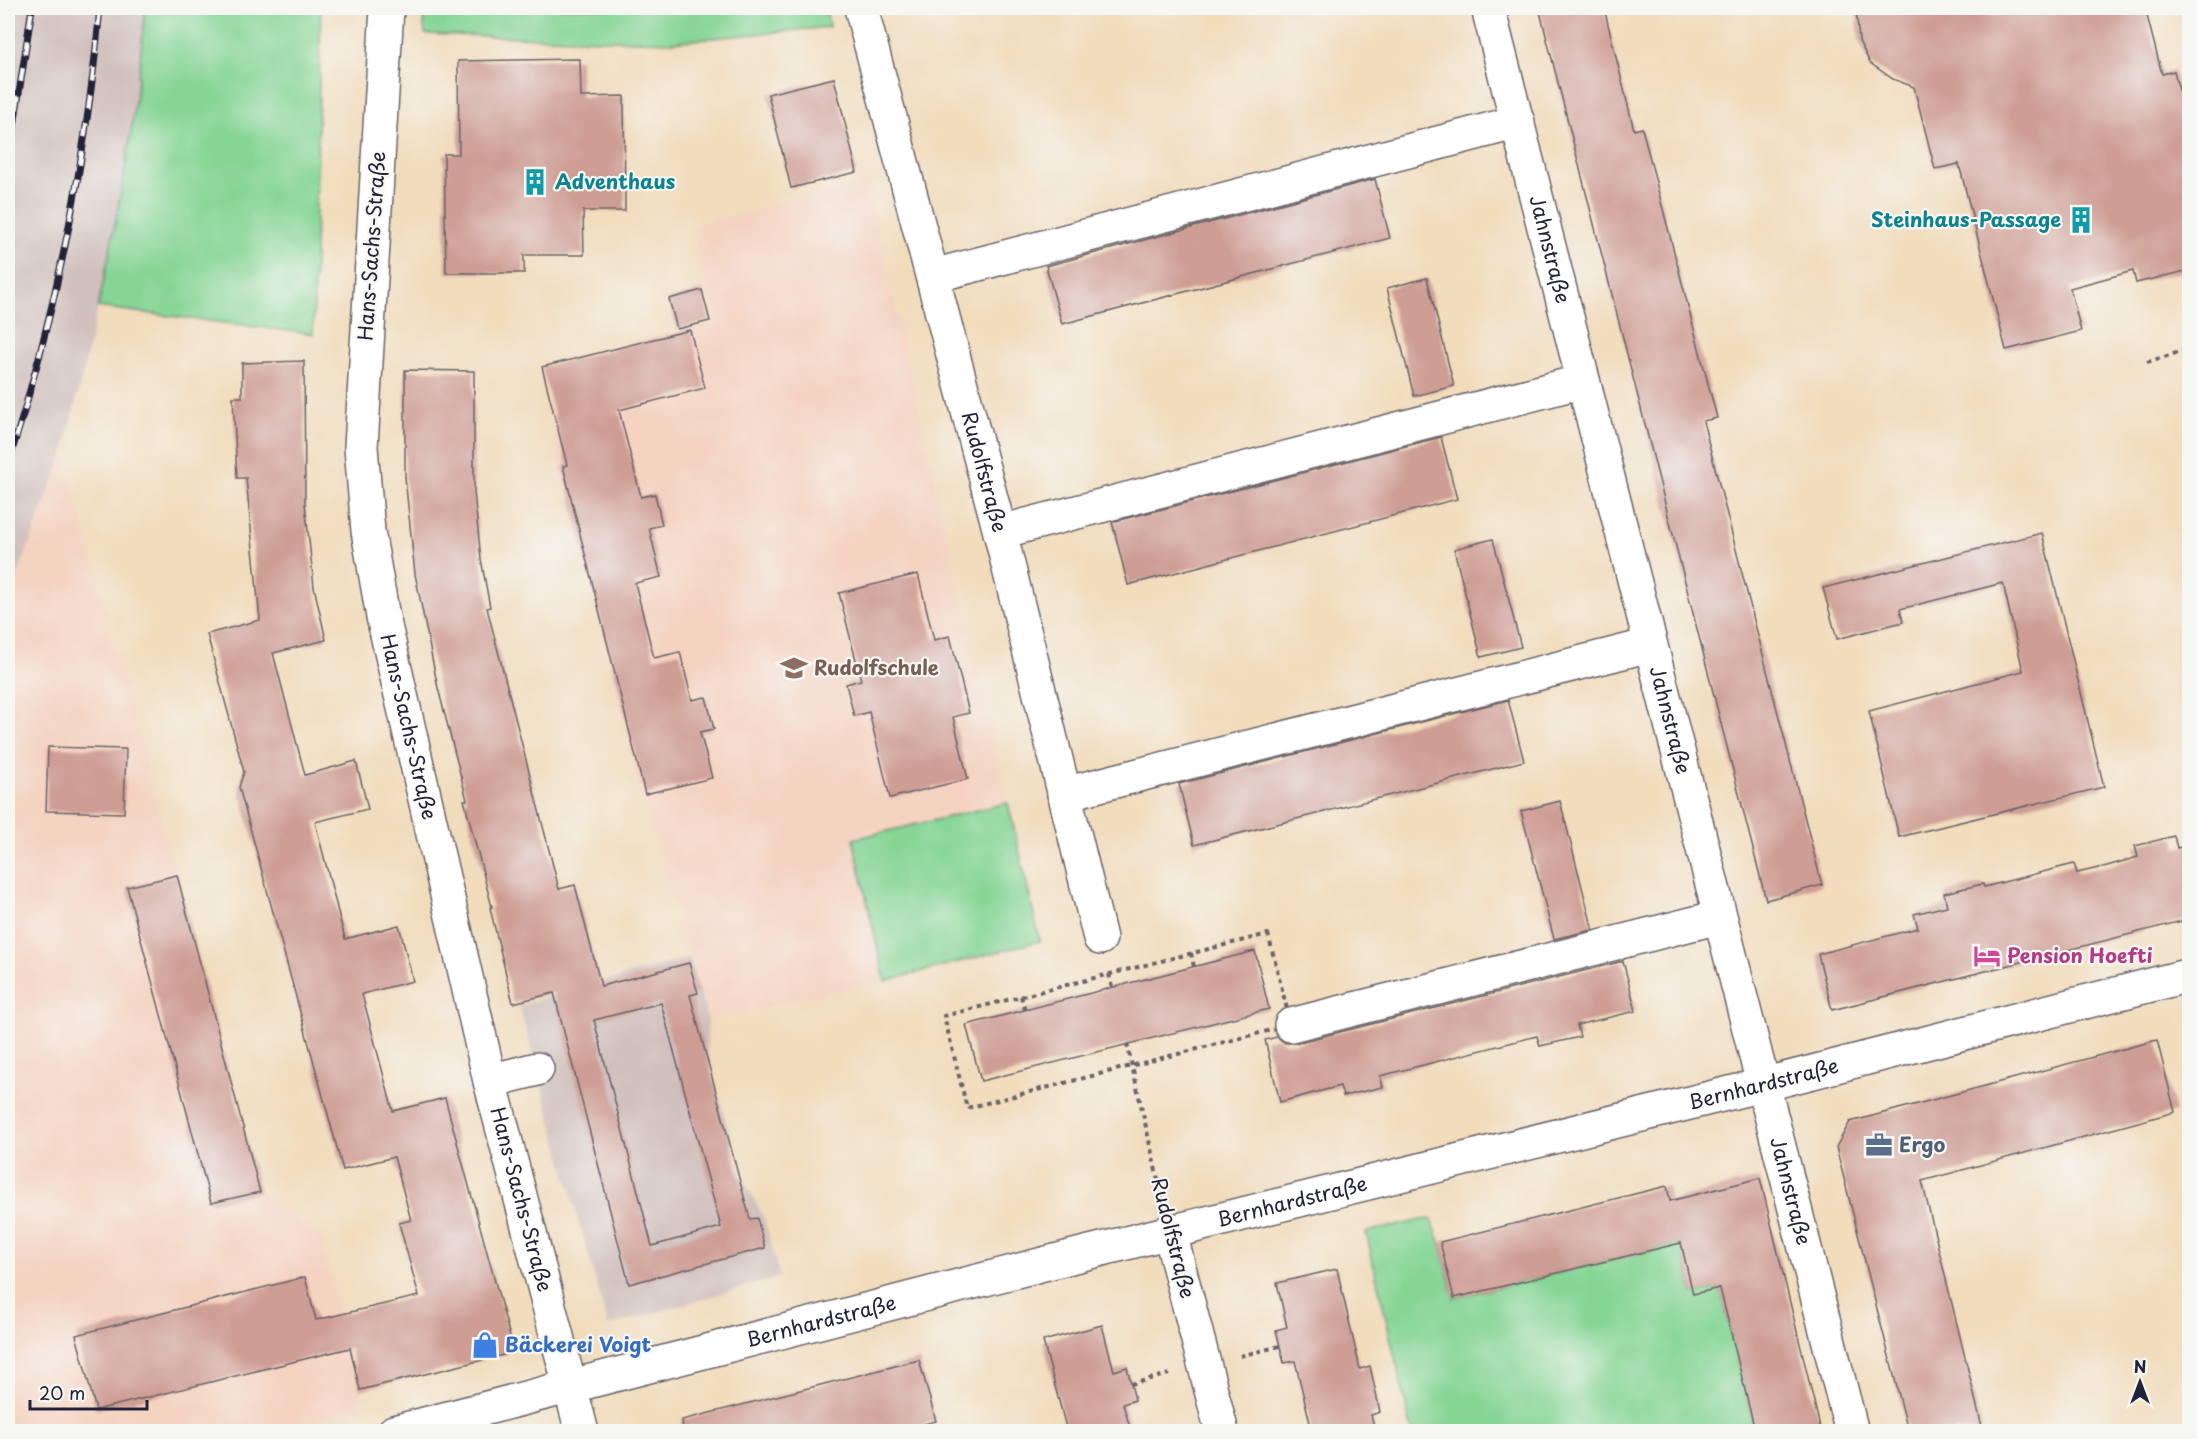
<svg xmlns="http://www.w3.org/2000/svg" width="2197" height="1439" font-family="'Playpen Sans',sans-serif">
<rect width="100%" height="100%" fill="#f6f6f2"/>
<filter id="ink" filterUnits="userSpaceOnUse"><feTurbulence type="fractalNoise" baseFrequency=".0167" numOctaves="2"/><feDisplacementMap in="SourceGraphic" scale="12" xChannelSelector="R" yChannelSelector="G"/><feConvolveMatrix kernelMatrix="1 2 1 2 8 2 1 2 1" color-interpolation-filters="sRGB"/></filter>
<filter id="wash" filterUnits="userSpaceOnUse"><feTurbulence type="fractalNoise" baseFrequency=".008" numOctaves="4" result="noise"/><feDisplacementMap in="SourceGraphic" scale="24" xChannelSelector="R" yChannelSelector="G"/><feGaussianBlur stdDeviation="1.35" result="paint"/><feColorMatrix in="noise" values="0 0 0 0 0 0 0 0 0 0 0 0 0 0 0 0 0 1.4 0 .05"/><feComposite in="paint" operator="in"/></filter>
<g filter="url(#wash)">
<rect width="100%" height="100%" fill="#f1dcbc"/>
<path fill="#f4d3c1" d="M 867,182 L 1040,941 L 893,979 L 708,1020 L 643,796 L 559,462 L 541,363 L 715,322 L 692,225 Z
M 64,452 L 260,1191 L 321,1235 L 363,1408 L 271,1431 L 8,1431 L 8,601 Z"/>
<path fill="#d0c0bc" d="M 8,8 L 145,8 L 140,75 L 125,181 L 98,307 L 64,452 L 8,601 Z
M 689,957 L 708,1020 L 707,1051 L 740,1173 L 763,1216 L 780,1277 L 608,1326 L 519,1005 Z"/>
<path fill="#86d595" stroke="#547c68" stroke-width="1.5" d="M 145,8 L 321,8 L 313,334 L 98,307 C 120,206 137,112 145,8 Z
M 422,8 L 826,8 L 829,27 L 672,42 L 425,34 Z
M 1008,803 L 1040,941 L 885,981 L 853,839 Z
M 1431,1218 L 1440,1242 L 1454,1298 L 1681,1243 L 1693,1294 L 1720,1288 L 1755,1431 L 1412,1431 L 1366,1232 Z"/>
<g id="blocks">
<path fill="#ce9d94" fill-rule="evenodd" d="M 1539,8 L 1604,8 L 1634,130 L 1642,128 L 1717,418 L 1703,421 L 1822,885 L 1766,900 Z
M 1856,8 L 2145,8 L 2162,74 L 2174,71 L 2190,133 L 2190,270 L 2136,283 L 2133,271 L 2070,288 L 2081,331 L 2006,350 L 1959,164 L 1935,169 L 1914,87 L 1893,79 L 1870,63 L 1859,41 Z
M 580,59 L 581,97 L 624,96 L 625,211 L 583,211 L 584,255 L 524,255 L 524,273 L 446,273 L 444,154 L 459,154 L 458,61 Z
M 834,78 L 857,172 L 791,188 L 768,94 Z
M 1375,179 L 1390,238 L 1062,324 L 1046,266 Z
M 1427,278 L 1454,386 L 1414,396 L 1387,288 Z
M 702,290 L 710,321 L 677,329 L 669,299 Z
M 690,330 L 705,388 L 619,410 L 641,497 L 655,494 L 662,525 L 649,528 L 661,577 L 635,583 L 654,658 L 680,652 L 692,700 L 706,697 L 714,729 L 700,732 L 712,778 L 645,794 L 563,466 L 567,465 L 542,367 Z
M 304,361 L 305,503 L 314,587 L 326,640 L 273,653 L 305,775 L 356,761 L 368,809 L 315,822 L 345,939 L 399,925 L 413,981 L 362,994 L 393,1111 L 445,1098 L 512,1344 L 507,1354 L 499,1356 L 360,1390 L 350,1348 L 96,1410 L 76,1335 L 305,1277 L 316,1320 L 419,1296 L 399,1223 L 411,1220 L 394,1157 L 343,1170 L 239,787 L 244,772 L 207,634 L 260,620 L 246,478 L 237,478 L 233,397 L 242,397 L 242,363 Z
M 405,370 L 474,371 L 474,492 L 481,559 L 490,607 L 487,608 L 559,889 L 575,885 L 601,986 L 689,963 L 698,993 L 690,995 L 750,1219 L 757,1218 L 765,1248 L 629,1284 L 554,993 L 513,1003 L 490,908 L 492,907 L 464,800 L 467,800 L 438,688 L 415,574 L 405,477 ZM 661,1003 L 721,1227 L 652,1246 L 594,1020 Z
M 1441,437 L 1457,499 L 1128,585 L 1112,522 Z
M 2042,533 L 2104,787 L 1899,837 L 1869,711 L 2023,671 L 2003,583 L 1900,609 L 1903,622 L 1837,639 L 1823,588 Z
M 1493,539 L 1521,647 L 1481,657 L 1454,549 Z
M 918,574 L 934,640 L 950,636 L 969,713 L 953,717 L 968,779 L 890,798 L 869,712 L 854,716 L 846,684 L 861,680 L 839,593 Z
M 1508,700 L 1524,761 L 1194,845 L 1179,784 Z
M 48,747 L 126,749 L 124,813 L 46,811 Z
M 1560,801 L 1593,930 L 1554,939 L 1521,811 Z
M 2174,836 L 2177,848 L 2190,845 L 2190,919 L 1832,1010 L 1818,954 L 1918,928 L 1914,914 L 1947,906 L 1944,893 L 1983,884 L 1984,887 L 2074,864 L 2077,873 L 2107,866 L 2138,857 L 2135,846 Z
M 177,875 L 260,1192 L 211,1203 L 127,887 Z
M 1255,951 L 1269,1009 L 981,1081 L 966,1025 Z
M 1623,961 L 1636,1011 L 1577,1025 L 1580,1037 L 1540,1046 L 1537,1036 L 1380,1076 L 1383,1087 L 1343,1096 L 1340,1086 L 1280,1102 L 1265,1040 L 1277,1037 L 1285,1043 L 1296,1043 Z
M 2157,1040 L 2175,1112 L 1922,1181 L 1983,1431 L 1908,1431 L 1836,1147 L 1850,1122 Z
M 1760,1178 L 1821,1431 L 1755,1431 L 1720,1288 L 1693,1294 L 1681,1243 L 1454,1298 L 1440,1242 L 1667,1186 L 1670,1201 Z
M 1337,1269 L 1360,1369 L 1370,1366 L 1380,1412 L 1371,1415 L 1375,1431 L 1312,1431 L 1295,1361 L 1284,1363 L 1276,1330 L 1287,1327 L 1277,1283 Z
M 1102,1325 L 1114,1371 L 1127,1367 L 1135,1400 L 1123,1404 L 1131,1431 L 1067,1431 L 1043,1341 Z
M 919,1360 L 936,1421 L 898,1431 L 683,1431 L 682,1420 Z"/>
</g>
</g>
<g filter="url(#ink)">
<use href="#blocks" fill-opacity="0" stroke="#6a6368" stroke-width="1.5"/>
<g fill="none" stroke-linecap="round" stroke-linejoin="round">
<defs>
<g id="minor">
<path id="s1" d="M 387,8 L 361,447 L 368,531 L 383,617 L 490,1081 L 582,1432"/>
<path id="s2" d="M 861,8 L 1000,532 L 1100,938"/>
<path id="s3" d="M 1488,8 L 1852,1432"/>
<path d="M 933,276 L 1518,122"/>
<path d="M 1000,532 L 1583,381"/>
<path d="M 1064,794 L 1650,645"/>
<path d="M 1291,1025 L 1719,917"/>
<path d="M 490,1081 L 537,1069"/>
<path d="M 1170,1233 L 1222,1432"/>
<path id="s4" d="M 394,1432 L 1082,1254 L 1762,1085 L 2190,975"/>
</g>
</defs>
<use href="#minor" stroke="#6a6368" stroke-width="36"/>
<path stroke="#6a6368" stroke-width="4" stroke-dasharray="4.5 4.5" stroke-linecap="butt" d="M 2147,362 L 2190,349
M 1268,934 L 1291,1025 L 967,1108 L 944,1016 Z
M 1191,953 L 1194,967
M 1109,974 L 1112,988
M 1021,996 L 1025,1010
M 1127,1044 L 1162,1197
M 1240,1356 L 1280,1346
M 1131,1384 L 1169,1374"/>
<use href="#minor" stroke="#fff" stroke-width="33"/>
<defs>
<path id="rail" d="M 8,165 L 32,8
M 8,464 C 55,317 86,162 100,8"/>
</defs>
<use href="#rail" stroke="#22223b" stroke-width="7"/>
<use href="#rail" stroke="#f6f6f2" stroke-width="4.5" stroke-dasharray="14" stroke-linecap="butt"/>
</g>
</g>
<defs>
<symbol id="building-bare" viewBox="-9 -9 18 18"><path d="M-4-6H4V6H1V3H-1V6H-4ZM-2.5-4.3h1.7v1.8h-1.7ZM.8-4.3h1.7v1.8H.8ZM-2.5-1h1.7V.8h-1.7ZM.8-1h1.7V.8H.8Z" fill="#0f9aa8" stroke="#f6f6f2" stroke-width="2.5" paint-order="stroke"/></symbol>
<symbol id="school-bare" viewBox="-9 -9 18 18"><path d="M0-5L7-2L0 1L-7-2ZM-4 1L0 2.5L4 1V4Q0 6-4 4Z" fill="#8d6e63" stroke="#f6f6f2" stroke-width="2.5" paint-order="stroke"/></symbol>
<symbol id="hotel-bare" viewBox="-9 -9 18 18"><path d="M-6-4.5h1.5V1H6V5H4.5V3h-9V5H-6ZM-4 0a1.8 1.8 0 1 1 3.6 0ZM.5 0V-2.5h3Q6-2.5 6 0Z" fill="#d1479c" stroke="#f6f6f2" stroke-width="2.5" paint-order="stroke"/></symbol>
<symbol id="office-bare" viewBox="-9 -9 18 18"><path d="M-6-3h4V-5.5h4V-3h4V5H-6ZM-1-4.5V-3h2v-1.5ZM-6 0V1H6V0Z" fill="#5c6f8a" stroke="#f6f6f2" stroke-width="2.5" paint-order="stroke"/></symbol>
<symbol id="shop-bare" viewBox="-9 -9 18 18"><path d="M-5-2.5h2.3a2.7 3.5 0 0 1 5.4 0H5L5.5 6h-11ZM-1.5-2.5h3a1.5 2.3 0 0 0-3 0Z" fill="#3f7fe0" stroke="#f6f6f2" stroke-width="2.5" paint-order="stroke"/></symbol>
</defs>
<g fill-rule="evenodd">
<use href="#building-bare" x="516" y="163" width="38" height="38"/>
<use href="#building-bare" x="2062" y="201" width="38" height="38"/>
<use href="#school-bare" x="775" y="649" width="38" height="38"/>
<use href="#hotel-bare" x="1968" y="937" width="38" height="38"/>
<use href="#office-bare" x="1860" y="1126" width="38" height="38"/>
<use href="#shop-bare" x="466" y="1326" width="38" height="38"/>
</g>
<g text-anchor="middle" stroke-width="4.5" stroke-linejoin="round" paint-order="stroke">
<g font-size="20" font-weight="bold" fill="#0d838f" stroke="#f6f6f2" text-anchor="start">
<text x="555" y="189">Adventhaus</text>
<text x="2061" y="227" text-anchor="end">Steinhaus-Passage</text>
</g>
<g font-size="20" fill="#22223b" stroke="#f6f6f2">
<text transform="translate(372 246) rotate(-86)" y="7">Hans-Sachs-Straße</text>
<text dy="7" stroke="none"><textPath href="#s3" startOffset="249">Jahnstraße</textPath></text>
<text dy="7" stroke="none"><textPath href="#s2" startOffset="480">Rudolfstraße</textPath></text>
<text dy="7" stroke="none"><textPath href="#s3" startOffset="735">Jahnstraße</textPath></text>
<text dy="7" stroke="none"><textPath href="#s1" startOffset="724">Hans-Sachs-Straße</textPath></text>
<text dy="7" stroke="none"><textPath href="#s4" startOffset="1413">Bernhardstraße</textPath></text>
<text dy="7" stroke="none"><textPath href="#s3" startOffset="1221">Jahnstraße</textPath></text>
<text dy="7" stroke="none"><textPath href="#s1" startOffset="1210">Hans-Sachs-Straße</textPath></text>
<text dy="7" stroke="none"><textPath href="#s4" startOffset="927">Bernhardstraße</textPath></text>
<text transform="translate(1173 1238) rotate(76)" y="7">Rudolfstraße</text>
<text dy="7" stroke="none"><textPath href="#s4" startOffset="441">Bernhardstraße</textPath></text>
</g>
<g font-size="20" font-weight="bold" fill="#785e54" stroke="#f6f6f2" text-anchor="start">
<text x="814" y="675">Rudolfschule</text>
</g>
<g font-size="20" font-weight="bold" fill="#b23c85" stroke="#f6f6f2" text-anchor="start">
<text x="2007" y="963">Pension Hoefti</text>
</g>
<g font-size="20" font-weight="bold" fill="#4e5e75" stroke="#f6f6f2" text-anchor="start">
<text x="1899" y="1152">Ergo</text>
</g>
<g font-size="20" font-weight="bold" fill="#366cbe" stroke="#f6f6f2" text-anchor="start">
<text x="505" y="1352">Bäckerei Voigt</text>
</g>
</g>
<rect width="2197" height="1439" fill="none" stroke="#f6f6f2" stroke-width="30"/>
<g transform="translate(2140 1382)" stroke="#f6f6f2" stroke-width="4.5" paint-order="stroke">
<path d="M0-4.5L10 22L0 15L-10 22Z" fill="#22223b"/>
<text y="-9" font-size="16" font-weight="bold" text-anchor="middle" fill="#22223b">N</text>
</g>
<path d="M30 1400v9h117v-9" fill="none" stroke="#22223b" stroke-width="3"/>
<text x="39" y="1400" font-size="18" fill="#22223b" stroke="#f6f6f2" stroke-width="4.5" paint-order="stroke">20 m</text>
</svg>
